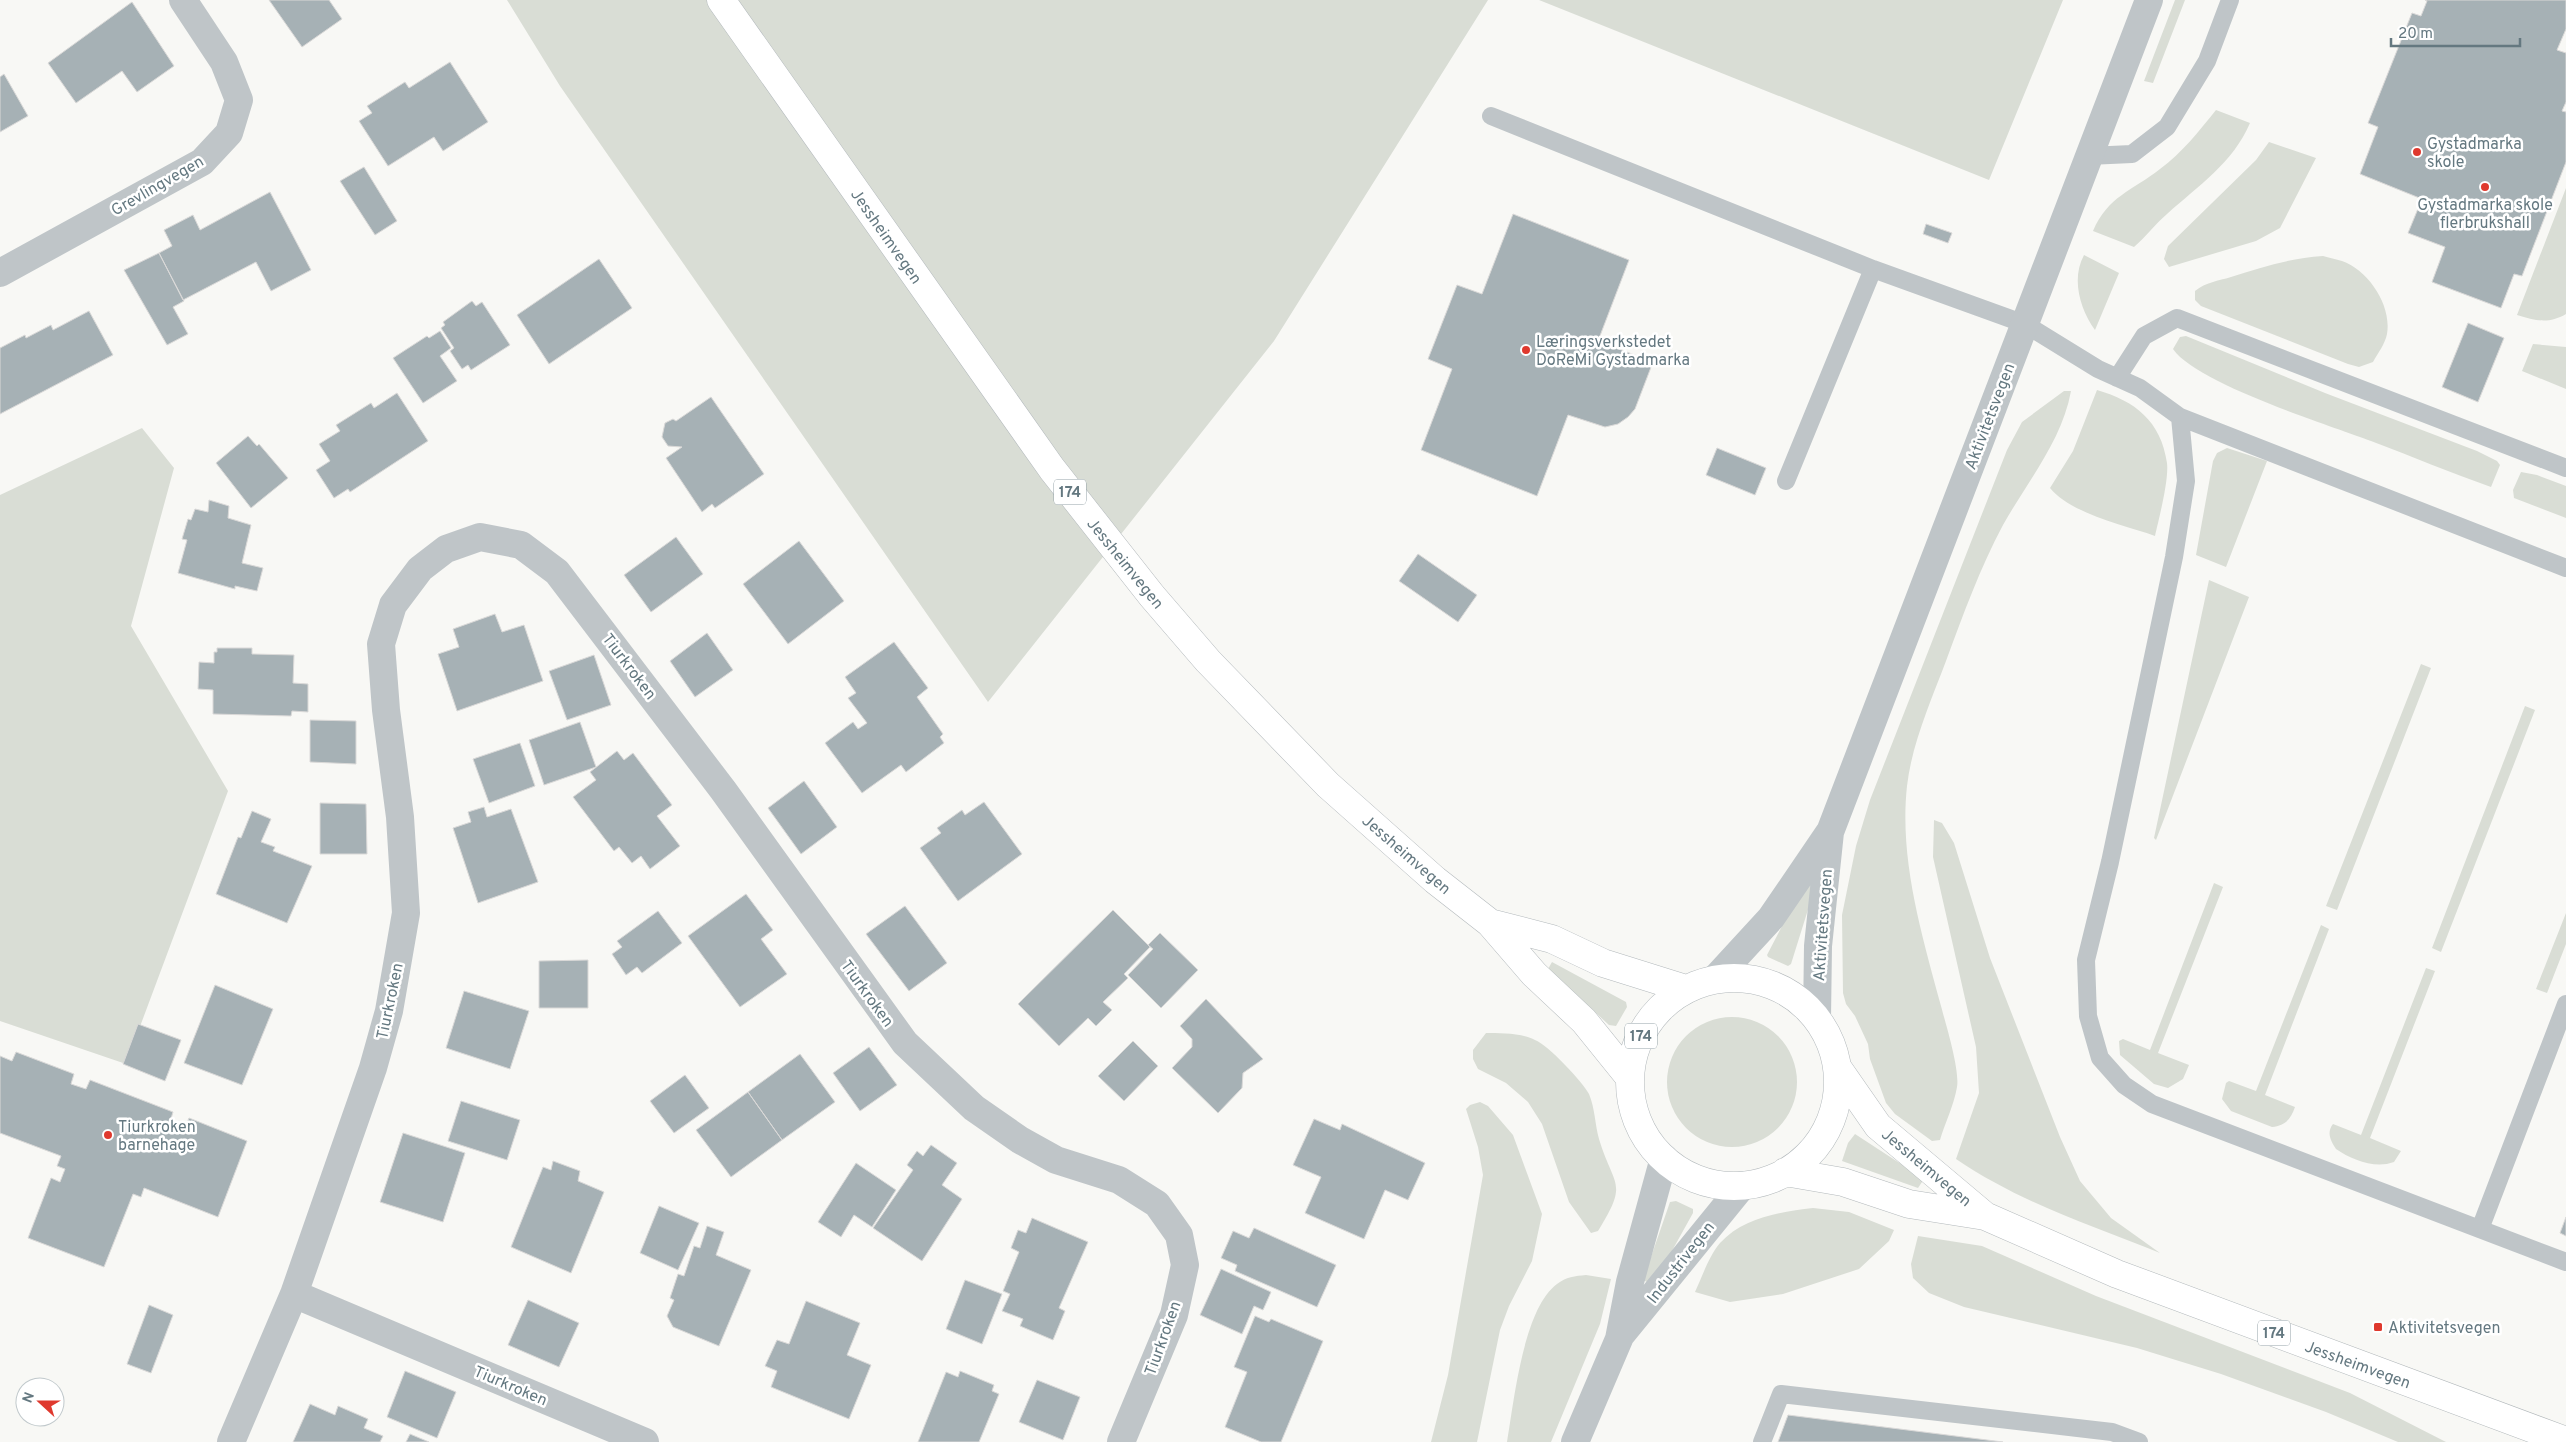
<svg xmlns="http://www.w3.org/2000/svg" width="2566" height="1442" font-family="Overpass,sans-serif">
<rect width="100%" height="100%" fill="#f8f8f5"/>
<path fill="#d9ddd5" d="M 507,0 L 1488,0 L 1274,341 L 988,702 L 560,86 Z
M 1539,0 L 2063,0 L 1989,180 Z
M 2175,0 L 2185,0 L 2153,83 L 2144,81 Z
M 2216,110 L 2250,123 C 2233,163 2198,186 2167,214 C 2155,224 2146,237 2134,247 L 2093,231 C 2108,196 2132,191 2160,169 C 2182,153 2199,131 2216,110 Z
M 2269,142 L 2316,158 L 2280,228 L 2256,241 L 2169,267 L 2164,259 L 2168,246 L 2256,160 Z
M 2566,188 L 2566,314 C 2549,324 2536,321 2517,315 Z
M 2084,255 L 2119,273 L 2095,330 C 2080,309 2071,279 2084,255 Z
M 2323,256 C 2329,258 2336,259 2342,261 C 2368,270 2392,305 2387,334 C 2385,344 2378,353 2373,362 L 2359,367 L 2348,364 L 2201,306 L 2195,300 L 2195,291 C 2206,282 2218,281 2231,277 C 2262,267 2291,258 2323,256 Z
M 2186,336 L 2325,393 L 2477,451 L 2497,461 L 2500,465 L 2491,487 C 2451,473 2411,456 2371,441 C 2327,424 2197,384 2173,349 L 2180,337 Z
M 2533,344 L 2566,347 L 2566,389 L 2522,371 Z
M 2097,390 C 2135,401 2161,421 2167,463 C 2169,480 2159,518 2155,536 C 2125,525 2071,514 2050,488 L 2073,451 Z
M 2064,391 L 2071,391 C 2062,441 2027,482 2003,525 C 1980,568 1963,615 1946,661 C 1931,701 1912,743 1907,786 C 1899,860 1922,935 1941,1006 C 1946,1025 1960,1070 1957,1087 C 1954,1105 1945,1123 1940,1140 L 1932,1141 L 1895,1114 L 1886,1103 L 1870,1059 L 1868,1044 L 1855,1016 L 1846,1004 L 1843,993 L 1842,915 L 1856,846 L 1870,800 L 2007,450 L 2022,422 Z
M 142,428 L 174,468 L 131,626 L 228,791 L 126,1064 L 0,1021 L 0,495 Z
M 2227,448 L 2267,461 L 2226,567 L 2196,555 L 2213,461 L 2217,453 Z
M 2521,472 L 2537,475 L 2566,486 L 2566,518 L 2514,498 L 2513,490 Z
M 2209,580 L 2249,597 L 2156,840 L 2154,838 Z
M 2421,664 L 2431,668 L 2337,910 L 2326,906 Z
M 2525,706 L 2535,710 L 2441,952 L 2432,948 Z
M 1934,820 L 1942,823 L 1954,843 L 1990,958 L 2060,1137 L 2080,1181 L 2111,1218 L 2160,1253 C 2090,1225 2019,1202 1956,1159 L 1979,1093 L 1976,1047 L 1933,857 Z
M 1806,880 L 1816,884 L 1791,964 L 1788,966 L 1768,957 L 1767,955 Z
M 2214,883 L 2223,887 L 2158,1053 L 2189,1065 L 2183,1079 L 2168,1088 L 2154,1084 L 2120,1055 L 2119,1041 L 2123,1039 L 2150,1050 Z
M 2566,913 L 2566,944 L 2547,993 L 2536,989 Z
M 2321,925 L 2329,929 L 2265,1095 L 2295,1107 C 2291,1119 2285,1126 2272,1127 L 2231,1111 L 2222,1099 L 2226,1083 L 2229,1081 L 2256,1091 Z
M 1552,962 L 1626,1002 L 1627,1007 L 1616,1026 L 1609,1025 L 1548,969 Z
M 2426,968 L 2435,971 L 2370,1138 L 2401,1151 L 2394,1162 C 2375,1169 2352,1160 2336,1149 C 2331,1141 2326,1133 2333,1124 L 2361,1135 Z
M1667 1082a65 65 0 1 1 130 0a65 65 0 1 1-130 0Z
M 1486,1033 C 1500,1033 1522,1033 1535,1040 C 1548,1045 1583,1082 1589,1094 C 1595,1108 1595,1125 1599,1139 C 1614,1188 1629,1181 1598,1231 L 1591,1233 L 1569,1202 L 1542,1124 L 1528,1102 L 1506,1083 L 1478,1069 L 1473,1059 L 1473,1050 Z
M 1480,1102 L 1488,1106 L 1513,1135 L 1542,1214 L 1532,1261 L 1509,1306 L 1500,1330 L 1477,1442 L 1431,1442 L 1448,1375 L 1483,1175 L 1478,1147 L 1466,1109 L 1470,1105 Z
M 1855,1134 L 1924,1179 L 1918,1188 L 1842,1161 L 1848,1143 Z
M 1676,1201 L 1693,1209 L 1693,1213 L 1653,1285 L 1643,1280 L 1670,1202 Z
M 1813,1208 L 1849,1212 L 1894,1230 L 1889,1241 L 1859,1269 L 1783,1294 L 1730,1302 L 1695,1292 C 1702,1277 1709,1256 1720,1243 C 1744,1217 1780,1212 1813,1208 Z
M 1918,1236 L 1982,1246 L 2096,1296 L 2350,1393 L 2446,1442 L 2398,1442 L 2326,1412 L 2221,1374 L 2137,1348 L 1964,1307 L 1929,1293 L 1913,1278 L 1911,1264 Z
M 1586,1275 L 1611,1279 L 1600,1324 L 1551,1442 L 1507,1442 C 1514,1402 1523,1309 1557,1284 C 1566,1277 1575,1276 1586,1275 Z"/>
<path fill="#a6b1b5" stroke="#dad9d8" d="M 269,0 L 329,0 L 342,19 L 302,47 Z
M 2425,0 L 2566,0 L 2566,29 L 2557,50 L 2566,53 L 2566,102 L 2562,111 L 2566,112 L 2566,162 L 2522,276 L 2514,274 L 2501,308 L 2432,282 L 2445,247 L 2408,233 L 2422,199 L 2360,174 L 2378,127 L 2368,123 L 2412,13 L 2421,16 L 2427,1 Z
M 132,2 L 174,66 L 137,92 L 122,71 L 76,103 L 48,63 Z
M 450,62 L 488,122 L 443,151 L 434,137 L 388,166 L 359,121 L 372,113 L 367,106 L 405,82 L 409,88 Z
M 4,74 L 28,116 L 0,132 L 0,77 Z
M 364,167 L 397,221 L 375,235 L 340,181 Z
M 270,192 L 311,270 L 271,291 L 256,262 L 183,300 L 159,253 L 172,246 L 164,230 L 193,215 L 200,230 Z
M 1513,214 L 1629,260 L 1598,341 L 1653,362 L 1635,409 L 1628,417 L 1618,424 L 1605,427 L 1568,415 L 1537,496 L 1421,450 L 1452,369 L 1428,359 L 1457,285 L 1482,294 Z
M 1926,224 L 1952,233 L 1948,243 L 1923,234 Z
M 159,253 L 184,301 L 173,307 L 188,334 L 167,345 L 124,270 Z
M 599,259 L 632,308 L 549,364 L 517,315 Z
M 472,301 L 476,306 L 482,302 L 510,345 L 471,370 L 468,365 L 462,369 L 450,351 L 454,348 L 441,328 L 445,325 L 443,322 Z
M 89,311 L 113,355 L 0,414 L 0,348 L 25,335 L 26,338 L 51,325 L 53,330 Z
M 2468,323 L 2504,338 L 2478,402 L 2442,387 Z
M 440,331 L 451,348 L 440,356 L 457,381 L 423,403 L 393,358 L 427,336 L 429,338 Z
M 397,393 L 428,441 L 350,492 L 348,489 L 334,498 L 316,470 L 330,461 L 319,444 L 340,431 L 336,425 L 371,403 L 374,408 Z
M 711,397 L 764,474 L 715,508 L 712,504 L 702,512 L 666,458 L 682,447 L 668,446 L 662,437 L 665,423 L 673,419 L 676,421 Z
M 248,436 L 257,446 L 259,444 L 288,478 L 251,508 L 216,463 Z
M 1717,448 L 1766,468 L 1755,495 L 1706,475 Z
M 209,500 L 229,506 L 228,518 L 251,525 L 242,563 L 263,568 L 257,591 L 235,586 L 235,589 L 178,573 L 187,540 L 182,539 L 188,519 L 191,520 L 195,509 L 208,512 Z
M 676,537 L 703,574 L 651,612 L 624,575 Z
M 799,541 L 844,601 L 788,644 L 743,584 Z
M 1418,554 L 1477,595 L 1458,622 L 1399,581 Z
M 495,614 L 502,632 L 524,625 L 543,681 L 457,711 L 438,654 L 459,647 L 453,629 Z
M 707,633 L 733,670 L 695,697 L 670,661 Z
M 894,642 L 928,688 L 917,697 L 943,734 L 940,737 L 944,743 L 906,772 L 901,765 L 862,793 L 825,743 L 853,722 L 858,729 L 867,723 L 848,698 L 856,693 L 845,677 Z
M 217,648 L 252,648 L 252,654 L 294,655 L 293,683 L 308,684 L 308,712 L 292,711 L 291,716 L 213,714 L 213,690 L 198,689 L 199,662 L 214,663 L 214,652 L 217,652 Z
M 594,655 L 611,705 L 567,720 L 549,671 Z
M 310,720 L 356,721 L 356,764 L 310,762 Z
M 580,722 L 596,767 L 544,785 L 529,740 Z
M 520,743 L 535,786 L 489,803 L 473,759 Z
M 617,751 L 624,760 L 633,753 L 672,805 L 657,816 L 680,846 L 650,869 L 641,856 L 632,863 L 619,847 L 614,851 L 573,797 L 596,780 L 590,772 Z
M 804,781 L 837,827 L 801,854 L 768,808 Z
M 984,802 L 1022,854 L 958,901 L 920,848 L 941,833 L 937,828 L 962,810 L 965,815 Z
M 320,803 L 366,804 L 367,854 L 320,854 Z
M 484,807 L 487,817 L 511,809 L 538,882 L 478,903 L 453,828 L 471,822 L 468,812 Z
M 252,811 L 271,819 L 261,842 L 275,847 L 273,851 L 312,866 L 287,923 L 216,894 L 238,837 L 241,838 Z
M 746,894 L 773,930 L 761,939 L 787,974 L 740,1007 L 688,936 Z
M 905,906 L 947,963 L 909,991 L 866,934 Z
M 1113,910 L 1150,947 L 1124,974 L 1128,978 L 1103,1002 L 1112,1010 L 1096,1026 L 1088,1018 L 1059,1046 L 1018,1004 Z
M 658,911 L 682,943 L 642,973 L 637,967 L 626,975 L 612,954 L 622,947 L 617,941 Z
M 1160,933 L 1198,970 L 1161,1008 L 1128,975 L 1153,949 L 1148,945 Z
M 588,960 L 588,1008 L 539,1008 L 539,961 Z
M 215,985 L 273,1009 L 242,1085 L 184,1063 Z
M 464,991 L 529,1011 L 510,1069 L 446,1048 Z
M 1206,999 L 1263,1059 L 1243,1073 L 1242,1088 L 1218,1113 L 1172,1068 L 1192,1047 L 1192,1039 L 1180,1026 Z
M 138,1024 L 181,1040 L 165,1081 L 123,1064 Z
M 1133,1041 L 1158,1066 L 1124,1101 L 1098,1076 Z
M 869,1047 L 897,1085 L 860,1111 L 833,1073 Z
M 16,1052 L 74,1074 L 71,1084 L 86,1089 L 90,1080 L 173,1112 L 170,1122 L 185,1127 L 189,1118 L 247,1141 L 218,1217 L 144,1188 L 141,1197 L 133,1194 L 104,1267 L 28,1238 L 51,1178 L 60,1182 L 65,1169 L 57,1166 L 61,1156 L 0,1133 L 0,1056 L 12,1061 Z
M 800,1054 L 835,1102 L 782,1140 L 748,1092 Z
M 685,1075 L 709,1108 L 674,1133 L 650,1101 Z
M 748,1092 L 782,1140 L 731,1177 L 696,1130 Z
M 461,1101 L 520,1120 L 507,1160 L 448,1141 Z
M 1314,1119 L 1340,1130 L 1342,1124 L 1425,1163 L 1408,1200 L 1385,1190 L 1364,1239 L 1305,1213 L 1321,1177 L 1293,1165 Z
M 403,1133 L 465,1153 L 443,1222 L 380,1202 Z
M 931,1145 L 957,1163 L 942,1185 L 962,1199 L 922,1261 L 873,1228 L 913,1170 L 907,1165 L 917,1151 L 923,1156 Z
M 553,1161 L 580,1171 L 578,1181 L 604,1192 L 571,1273 L 511,1247 L 543,1167 L 551,1170 Z
M 856,1163 L 896,1190 L 872,1227 L 854,1215 L 841,1237 L 818,1222 Z
M 659,1206 L 699,1223 L 678,1270 L 640,1253 Z
M 2566,1217 L 2566,1236 L 2560,1233 Z
M 1032,1218 L 1088,1242 L 1059,1308 L 1065,1311 L 1053,1340 L 1020,1326 L 1023,1319 L 1002,1311 L 1010,1294 L 1003,1291 L 1019,1252 L 1011,1248 L 1018,1230 L 1026,1233 Z
M 707,1226 L 724,1232 L 716,1255 L 751,1270 L 719,1346 L 673,1327 L 667,1316 L 674,1300 L 670,1298 L 678,1274 L 684,1276 L 694,1246 L 700,1248 Z
M 1254,1228 L 1336,1265 L 1317,1307 L 1235,1271 L 1237,1265 L 1221,1258 L 1233,1231 L 1249,1238 Z
M 1221,1269 L 1271,1292 L 1263,1310 L 1254,1306 L 1242,1334 L 1200,1315 Z
M 965,1280 L 1002,1294 L 982,1344 L 946,1329 Z
M 528,1300 L 579,1323 L 559,1367 L 508,1345 Z
M 806,1301 L 860,1323 L 847,1355 L 871,1365 L 849,1419 L 771,1387 L 777,1371 L 765,1366 L 777,1340 L 789,1344 Z
M 149,1305 L 173,1315 L 151,1373 L 127,1364 Z
M 1255,1316 L 1269,1322 L 1271,1319 L 1323,1341 L 1281,1442 L 1261,1442 L 1225,1427 L 1247,1372 L 1234,1367 Z
M 405,1371 L 456,1392 L 437,1438 L 387,1417 Z
M 960,1371 L 994,1385 L 992,1391 L 999,1394 L 979,1442 L 918,1442 L 946,1372 L 958,1377 Z
M 1037,1380 L 1080,1397 L 1063,1440 L 1019,1422 Z
M 310,1404 L 335,1415 L 338,1406 L 368,1419 L 364,1428 L 383,1436 L 380,1442 L 293,1442 Z
M 1788,1415 L 2003,1442 L 1778,1442 Z
M 410,1434 L 429,1442 L 406,1442 Z"/>
<g fill="none" stroke-linecap="round" stroke-linejoin="round">
<defs>
<path id="primary" d="M 721,0 L 1052,469 L 1152,596 L 1208,661 L 1328,785 L 1435,880 L 1490,923 L 1534,974 L 1584,1021 L 1630,1078
M 1490,923 L 1552,939 L 1603,963 L 1686,989
M1630 1082a104 104 0 1 1 208 0a104 104 0 1 1-208 0Z
M 1837,1067 L 1878,1126 L 1985,1216
M 1785,1172 L 1843,1182 L 1909,1204 L 1985,1216 L 2117,1274 L 2566,1441"/>
</defs>
<use href="#primary" stroke="#b3b9bc" stroke-width="29"/>
<path stroke="#bfc5c8" stroke-width="18" d="M 1491,116 L 1873,269 L 2025,324 L 2098,369 L 2140,388 L 2180,417 L 2566,568
M 2088,156 L 2132,154 L 2167,127 L 2207,61 L 2230,0
M 2117,378 L 2144,336 L 2177,318 L 2566,468
M 2180,417 L 2186,481 L 2174,557 L 2110,862 L 2086,960 L 2088,1016 L 2100,1058 L 2124,1085 L 2152,1104 L 2566,1262
M 1786,481 L 1873,269
M 2480,1229 L 2566,1004
M 1762,1442 L 1781,1394 L 2112,1432 L 2139,1442"/>
<path stroke="#bfc5c8" stroke-width="28" d="M 0,273 L 202,162 L 229,133 L 239,100 L 224,62 L 183,0
M 294,1294 L 645,1442
M 1621,1335 L 1743,1185
M 231,1442 L 294,1294 L 373,1068 L 389,1011 L 406,913 L 400,817 L 386,710 L 381,644 L 393,605 L 420,569 L 446,549 L 480,537 L 521,545 L 557,572 L 723,790 L 905,1043 L 974,1108 L 1020,1140 L 1056,1160 L 1119,1180 L 1157,1204 L 1179,1235 L 1185,1265 L 1174,1315 L 1121,1442
M 1575,1442 L 1619,1339 L 1630,1282 L 1664,1158"/>
<path stroke="#bfc5c8" stroke-width="28" d="M 1714,980 L 1771,918 L 1829,833
M 1817,1018 L 1818,946 L 1830,832 L 2149,0"/>
<use href="#primary" stroke="#fff" stroke-width="28"/>
</g>
<g fill="#df392e" stroke="#fff" stroke-width="2">
<circle cx="2417" cy="152" r="5"/>
<circle cx="2485" cy="187" r="5"/>
<circle cx="1526" cy="350" r="5"/>
<circle cx="108" cy="1135" r="5"/>
<rect x="2373" y="1322" width="10" height="10" rx="2.5"/>
</g>
<g text-anchor="middle" stroke-width="5" stroke-linejoin="round" paint-order="stroke">
<g fill="#fff" stroke="#92a0a6" stroke-width="1">
<rect x="1054" y="479.5" width="32" height="25" rx="4"/>
<rect x="1625" y="1023.5" width="32" height="25" rx="4"/>
<rect x="2258" y="1320.5" width="32" height="25" rx="4"/>
</g>
<g font-size="15" font-weight="bold" fill="#647880">
<text x="1070" y="497">174</text>
<text x="1641" y="1041">174</text>
<text x="2274" y="1338">174</text>
</g>
<g font-size="16" fill="#647880" stroke="#fff" text-anchor="start">
<text x="2427" y="149">Gystadmarka<tspan x="2427" dy="18">skole</tspan></text>
<text x="2485" y="210" text-anchor="middle">Gystadmarka skole<tspan x="2485" dy="18">flerbrukshall</tspan></text>
<text x="1536" y="347">Læringsverkstedet<tspan x="1536" dy="18">DoReMi Gystadmarka</tspan></text>
<text x="118" y="1132">Tiurkroken<tspan x="118" dy="18">barnehage</tspan></text>
<text x="2388" y="1333">Aktivitetsvegen</text>
</g>
<g font-size="16" fill="#647880" stroke="#fff">
<text transform="translate(157 185) rotate(-30)" y="6">Grevlingvegen</text>
<text transform="translate(887 236) rotate(55)" y="6">Jessheimvegen</text>
<text transform="translate(1989 416) rotate(-69)" y="6">Aktivitetsvegen</text>
<text transform="translate(1126 563) rotate(51)" y="6">Jessheimvegen</text>
<text transform="translate(630 666) rotate(53)" y="6">Tiurkroken</text>
<text transform="translate(1407 854) rotate(41)" y="6">Jessheimvegen</text>
<text transform="translate(1822 925) rotate(-86)" y="6">Aktivitetsvegen</text>
<text transform="translate(868 993) rotate(54)" y="6">Tiurkroken</text>
<text transform="translate(389 1001) rotate(-78)" y="6">Tiurkroken</text>
<text transform="translate(1927 1167) rotate(40)" y="6">Jessheimvegen</text>
<text transform="translate(1680 1262) rotate(-52)" y="6">Industrivegen</text>
<text transform="translate(1162 1338) rotate(-70)" y="6">Tiurkroken</text>
<text transform="translate(2358 1364) rotate(20)" y="6">Jessheimvegen</text>
<text transform="translate(511 1385) rotate(23)" y="6">Tiurkroken</text>
</g>
</g>
<g transform="translate(40 1402) rotate(291)"><circle r="24" fill="#ffffff" stroke="#c1c9cc"/>
<path d="M0-4L9 19L0 12L-9 19Z" fill="#df392e"/>
<text y="-8" font-size="14" font-weight="bold" text-anchor="middle" fill="#647880">N</text>
</g>
<path d="M2391 38v8h129v-8" fill="none" stroke="#647880" stroke-width="2.5"/>
<text x="2398" y="38" font-size="15" fill="#647880" stroke="#ffffff" stroke-width="4" paint-order="stroke">20 m</text>
</svg>
